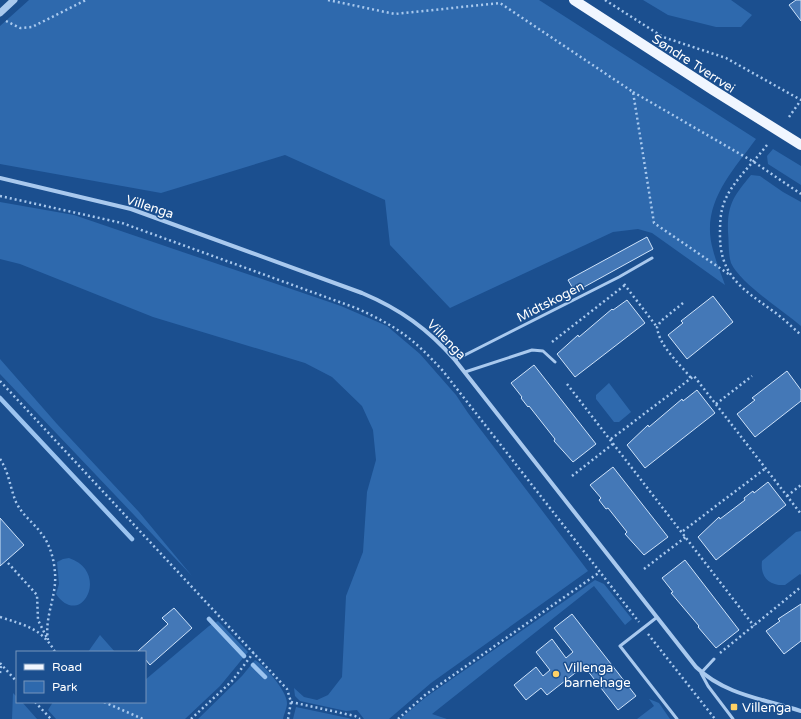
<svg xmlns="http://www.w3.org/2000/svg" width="801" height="719" font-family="'Varela Round',sans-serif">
<rect width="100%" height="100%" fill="#1b4f8f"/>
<path fill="#2e69ad" d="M 29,0 L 539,0 L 756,139 C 731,173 700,205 713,250 C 716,262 721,273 725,285 L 652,233 L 638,229 L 613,232 L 450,308 L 390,245 L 385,200 L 285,155 L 161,193 L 0,164 L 0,26 Z
M 643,0 L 731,0 L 752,15 L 741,27 L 716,27 L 668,15 Z
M 773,149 L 801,166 L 801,185 L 768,164 L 767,156 Z
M 751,175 L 760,176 L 783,192 L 801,202 L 801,326 C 783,311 740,283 731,263 C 728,254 729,241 728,232 C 727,204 734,196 751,175 Z
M 0,202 L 74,215 L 341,306 L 387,326 L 420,354 L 456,395 L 468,413 L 588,571 L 431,683 L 389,719 L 364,719 L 357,710 L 346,711 L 300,701 L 295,696 L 294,688 L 304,697 L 317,700 L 328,695 L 342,677 L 346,596 L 363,552 L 367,492 L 376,460 L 373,430 L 362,406 L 332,377 L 305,363 L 153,317 L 20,264 L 0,259 Z
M 0,359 L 57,424 L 139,512 L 192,576 L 0,374 Z
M 609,383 L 631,412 L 619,422 L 614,422 L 596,399 L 596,395 Z
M 801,531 L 801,575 L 800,574 L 785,585 C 769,586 760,577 762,561 L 796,532 Z
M 69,558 C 111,572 81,630 56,594 L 59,584 L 57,562 L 63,559 Z
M 595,580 L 604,584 L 632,619 L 625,625 L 594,586 L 432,714 L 447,719 L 400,719 L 426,697 Z
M 218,621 L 248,652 L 220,686 L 185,719 L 56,719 L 48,710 L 53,702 L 145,702 L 145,680 L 209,626 Z
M 100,635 L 115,652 L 88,652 Z
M 255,660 C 265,666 287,691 287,703 C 287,708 284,714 283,719 L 198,719 L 242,676 Z
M 13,693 L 17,697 L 17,702 L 22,702 L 37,719 L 12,719 Z
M 649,699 L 659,703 L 670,719 L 637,719 L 654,706 Z
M 296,707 L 348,718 L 351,719 L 293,719 Z"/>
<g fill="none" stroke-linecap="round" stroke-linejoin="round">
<path stroke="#9cc4f0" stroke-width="4.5" d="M 0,398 L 132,539
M 209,619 L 244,656
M 253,665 L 265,677"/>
</g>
<path fill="#4478b7" stroke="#cfe3fa" d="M 796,0 L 801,0 L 801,21 L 789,5 Z
M 647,237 L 653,249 L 575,292 L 568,280 Z
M 713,296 L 733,322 L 687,359 L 668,335 L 683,323 L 681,321 Z
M 627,300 L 645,323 L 575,377 L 557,354 L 578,335 L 579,337 L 612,309 L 613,310 Z
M 534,365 L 596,444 L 573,462 L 554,441 L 555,439 L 529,406 L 528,407 L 521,398 L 522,397 L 511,383 Z
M 787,371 L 801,390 L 801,401 L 755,437 L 737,414 L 755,400 L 752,398 Z
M 697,390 L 715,413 L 645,468 L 627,445 L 648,425 L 649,427 L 682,399 L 683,401 Z
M 613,467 L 668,537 L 644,555 L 625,534 L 627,532 L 608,508 L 606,509 L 599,500 L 601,498 L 590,485 Z
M 768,482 L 786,505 L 716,560 L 698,537 L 719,517 L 720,519 L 745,500 L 744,498 L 753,491 L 754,493 Z
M 0,518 L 24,545 L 0,566 Z
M 685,560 L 739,630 L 716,648 L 698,627 L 699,626 L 671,593 L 673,592 L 662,578 Z
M 801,604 L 801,641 L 784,654 L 766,631 L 780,621 L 778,619 Z
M 174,608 L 192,628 L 150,665 L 145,659 L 145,652 L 138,651 L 168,624 L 162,618 Z
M 572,614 L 636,696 L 618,710 L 584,666 L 547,695 L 541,688 L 526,700 L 514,685 L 536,667 L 543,676 L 550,670 L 536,652 L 552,639 L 566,658 L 573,652 L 554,628 Z"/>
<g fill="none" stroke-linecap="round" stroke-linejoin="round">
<path stroke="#a9c9ee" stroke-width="2.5" stroke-dasharray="2 3" stroke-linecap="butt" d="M 328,0 L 395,14 L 500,3 L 633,92 L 654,223 L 730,275
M 605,0 L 663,37 L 726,58 L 801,100 L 789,117
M 6,21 L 20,28 L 32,27 L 86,0
M 633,92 L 754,162 L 801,194
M 767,145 C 754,162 737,177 727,196 C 721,207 720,219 720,232 C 719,275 741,288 773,311 C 783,318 792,327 801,335
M 0,196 L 122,223 L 356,308 C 396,326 413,338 443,371 L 639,622
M 624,284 L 657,327
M 683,303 L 661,321 L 657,327 C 659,346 679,363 691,378
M 552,342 L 625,285
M 0,381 L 287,689 L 291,702 L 288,719
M 567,384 L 754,626
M 716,404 L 752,376
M 611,439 L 694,376 L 801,514
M 0,459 C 9,472 10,488 16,502 C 22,515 33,522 41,533 C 50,544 54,559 55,573 C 57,596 44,617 48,640
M 572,476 L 614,443
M 787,496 L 801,485
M 683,531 L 766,468
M 8,563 L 37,595 L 38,620 L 47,638
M 644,569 L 687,536
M 0,617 C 24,625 42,628 55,652
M 648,634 L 715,719
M 720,653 L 801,587
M 0,663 L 17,682
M 0,673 L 1,665
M 35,702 L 51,719
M 104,702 L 143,719
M 291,702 L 355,716 L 360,719
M 191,719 L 232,681 L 254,652
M 398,719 L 425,695 L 600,572"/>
<path stroke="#a9c9ee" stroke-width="3" d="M 455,360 L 619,277 L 652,258
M 465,372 L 532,350 L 543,351 L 555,362
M 656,618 L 620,646 L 677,719
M 714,659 L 701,673 L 708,686 L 733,719"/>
<path stroke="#a9c9ee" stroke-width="4" d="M 0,178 L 131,209 L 362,293 C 400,309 428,329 455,360 L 696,667 C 725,695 764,699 801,711"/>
<path stroke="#a9c9ee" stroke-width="7" d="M 0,13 L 14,0"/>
<path stroke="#f0f6ff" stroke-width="10" d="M 574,0 L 713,90 L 801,145"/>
</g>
<g fill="#ffd166" stroke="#1b4f8f" stroke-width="1.5">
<circle cx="556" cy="674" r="4"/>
<rect x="730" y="703" width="8" height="8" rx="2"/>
</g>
<g text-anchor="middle" stroke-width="3" stroke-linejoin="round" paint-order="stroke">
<g font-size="13" fill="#fff" stroke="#1b4f8f">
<text transform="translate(694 63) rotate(33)" y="5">Søndre Tverrvei</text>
<text transform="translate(150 206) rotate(18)" y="5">Villenga</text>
<text transform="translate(550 301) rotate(-27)" y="5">Midtskogen</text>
<text transform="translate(447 339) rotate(46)" y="5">Villenga</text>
</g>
<g font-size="13" fill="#fff" stroke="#1b4f8f" text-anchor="start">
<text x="564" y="672">Villenga<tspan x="564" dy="15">barnehage</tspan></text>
<text x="742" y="712">Villenga</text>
</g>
</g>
<rect x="16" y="651" width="130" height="52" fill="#1b4f8f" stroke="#7695bc"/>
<rect x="24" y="664" width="20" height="6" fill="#f0f6ff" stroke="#7695bc"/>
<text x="52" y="671" font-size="12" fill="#ffffff">Road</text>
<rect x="24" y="681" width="20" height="12" fill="#2e69ad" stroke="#7695bc"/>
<text x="52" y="691" font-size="12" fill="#ffffff">Park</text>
</svg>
